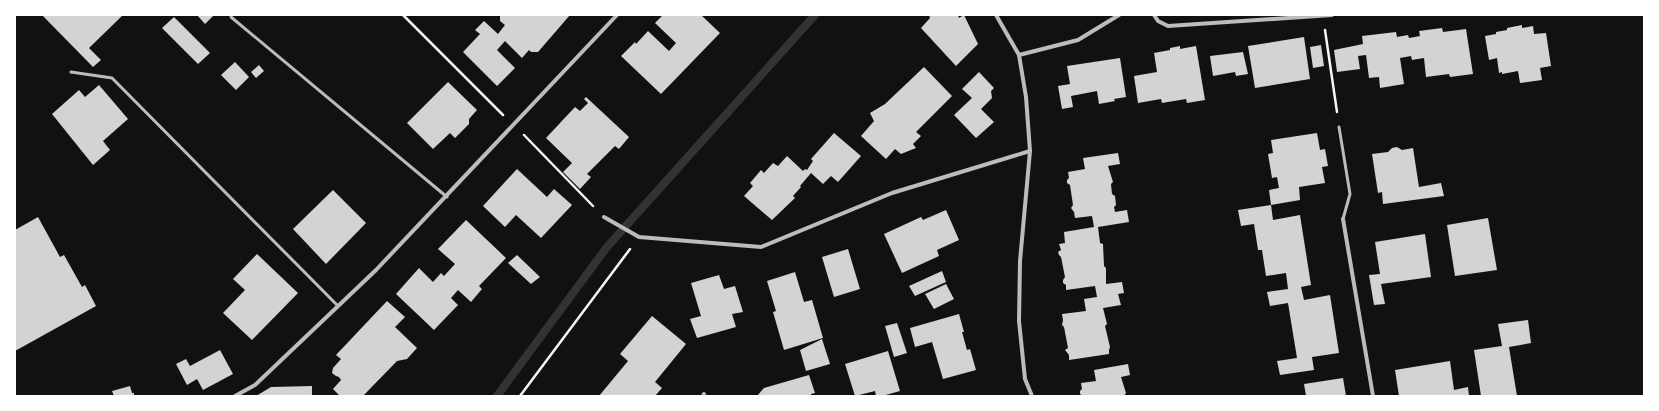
<svg xmlns="http://www.w3.org/2000/svg" width="1659" height="411" font-family="'Archivo Narrow',sans-serif">
<rect width="100%" height="100%" fill="#111"/>
<g fill="none" stroke-linecap="round" stroke-linejoin="round">
<path stroke="#333" stroke-width="8" d="M 497,396 L 607,247 L 815,15"/>
</g>
<path fill="#d3d3d3" d="M 42,15 L 123,15 L 89,48 L 101,60 L 93,67 Z
M 197,15 L 214,15 L 205,24 Z
M 500,15 L 570,15 L 538,52 L 531,52 L 529,50 L 522,58 L 505,41 L 497,50 L 515,68 L 497,86 L 463,52 L 480,34 L 475,30 L 484,21 L 498,34 L 505,25 L 500,21 Z
M 663,15 L 701,15 L 720,33 L 661,94 L 621,56 L 635,42 L 636,44 L 648,31 L 669,51 L 676,43 L 655,23 Z
M 929,15 L 958,15 L 959,18 L 964,15 L 978,44 L 956,66 L 921,28 L 930,18 Z
M 174,17 L 210,53 L 198,64 L 162,28 Z
M 1522,25 L 1522,28 L 1533,26 L 1534,34 L 1546,33 L 1551,66 L 1540,68 L 1542,80 L 1520,83 L 1518,71 L 1502,74 L 1502,72 L 1499,73 L 1497,58 L 1489,60 L 1485,36 L 1496,34 L 1496,32 L 1507,30 L 1507,28 Z
M 1442,28 L 1443,32 L 1466,29 L 1473,74 L 1450,77 L 1449,74 L 1426,77 L 1424,58 L 1412,60 L 1411,56 L 1400,58 L 1404,84 L 1380,88 L 1379,77 L 1369,78 L 1366,55 L 1358,56 L 1360,69 L 1337,72 L 1334,50 L 1363,44 L 1362,36 L 1396,32 L 1397,37 L 1408,35 L 1409,38 L 1420,36 L 1419,31 Z
M 1304,37 L 1310,79 L 1255,88 L 1248,46 Z
M 1321,45 L 1324,66 L 1313,68 L 1310,47 Z
M 1180,46 L 1180,49 L 1196,46 L 1205,100 L 1187,103 L 1186,99 L 1162,103 L 1161,99 L 1138,103 L 1134,76 L 1157,72 L 1154,53 L 1170,50 L 1170,48 Z
M 1243,52 L 1248,74 L 1236,76 L 1235,72 L 1213,76 L 1210,56 Z
M 1120,58 L 1126,97 L 1114,99 L 1115,101 L 1099,104 L 1097,91 L 1071,96 L 1073,107 L 1062,109 L 1058,86 L 1070,84 L 1067,66 Z
M 235,62 L 249,77 L 236,90 L 221,75 Z
M 259,65 L 264,71 L 256,78 L 251,72 Z
M 924,67 L 952,96 L 916,132 L 921,136 L 913,144 L 916,148 L 901,154 L 895,149 L 886,159 L 861,136 L 874,121 L 870,113 L 885,104 Z
M 979,72 L 994,88 L 991,91 L 992,98 L 981,109 L 994,122 L 976,138 L 954,115 L 972,98 L 962,89 Z
M 448,82 L 477,110 L 469,119 L 469,124 L 455,138 L 450,133 L 433,149 L 407,123 Z
M 99,85 L 128,119 L 103,141 L 110,150 L 93,165 L 52,114 L 79,90 L 85,97 Z
M 586,97 L 629,137 L 619,149 L 615,146 L 587,174 L 591,177 L 580,189 L 563,172 L 572,163 L 546,138 L 575,107 L 580,111 L 588,103 L 584,99 Z
M 834,133 L 861,156 L 838,182 L 831,176 L 823,184 L 811,173 L 800,186 L 801,187 L 793,196 L 795,198 L 772,220 L 744,196 L 753,186 L 750,183 L 761,170 L 764,173 L 773,163 L 778,166 L 787,156 L 803,171 L 805,169 L 807,170 L 813,161 L 811,159 Z
M 1317,133 L 1320,150 L 1325,149 L 1328,166 L 1322,167 L 1325,183 L 1299,187 L 1300,200 L 1271,205 L 1269,190 L 1279,188 L 1277,177 L 1272,178 L 1268,154 L 1273,153 L 1271,140 Z
M 1397,147 L 1402,150 L 1413,148 L 1419,187 L 1441,183 L 1444,196 L 1383,204 L 1382,192 L 1378,193 L 1372,154 L 1388,152 L 1392,148 Z
M 1118,153 L 1120,164 L 1108,166 L 1113,182 L 1111,184 L 1112,194 L 1115,196 L 1116,205 L 1114,207 L 1115,212 L 1127,210 L 1129,222 L 1098,227 L 1100,243 L 1103,244 L 1104,266 L 1106,268 L 1106,284 L 1122,282 L 1124,293 L 1118,294 L 1121,305 L 1103,308 L 1107,324 L 1105,326 L 1110,347 L 1109,350 L 1109,354 L 1069,360 L 1069,355 L 1065,350 L 1068,348 L 1064,327 L 1062,325 L 1063,320 L 1062,314 L 1086,311 L 1084,299 L 1097,297 L 1095,286 L 1066,290 L 1066,285 L 1063,283 L 1063,280 L 1065,277 L 1061,257 L 1059,255 L 1058,252 L 1061,250 L 1059,244 L 1065,243 L 1064,232 L 1094,227 L 1092,216 L 1075,218 L 1074,212 L 1071,208 L 1073,205 L 1070,185 L 1067,183 L 1067,180 L 1069,178 L 1068,172 L 1085,169 L 1083,158 Z
M 517,169 L 547,197 L 554,189 L 572,205 L 541,238 L 516,215 L 505,227 L 483,206 Z
M 333,190 L 366,223 L 326,264 L 293,229 Z
M 1271,205 L 1273,220 L 1300,215 L 1311,285 L 1301,287 L 1304,300 L 1330,295 L 1339,353 L 1312,357 L 1314,370 L 1280,375 L 1277,361 L 1297,358 L 1288,303 L 1270,306 L 1267,292 L 1288,289 L 1286,273 L 1266,276 L 1262,250 L 1258,250 L 1254,224 L 1241,226 L 1238,210 Z
M 946,210 L 959,240 L 937,250 L 939,256 L 902,273 L 884,234 L 921,217 L 923,220 Z
M 38,217 L 60,257 L 64,255 L 82,287 L 85,285 L 96,306 L 15,351 L 15,230 Z
M 1488,218 L 1497,270 L 1455,276 L 1447,225 Z
M 466,220 L 506,258 L 479,286 L 482,289 L 471,302 L 458,290 L 451,298 L 458,305 L 434,330 L 396,294 L 419,268 L 433,282 L 441,273 L 444,276 L 455,264 L 438,249 Z
M 1425,234 L 1431,277 L 1381,284 L 1385,304 L 1374,305 L 1369,275 L 1380,274 L 1375,242 Z
M 848,249 L 860,289 L 834,297 L 822,257 Z
M 257,254 L 298,293 L 252,340 L 223,313 L 245,290 L 233,279 Z
M 517,255 L 540,277 L 531,284 L 508,263 Z
M 942,271 L 946,282 L 915,296 L 909,286 Z
M 795,272 L 804,302 L 812,300 L 823,338 L 784,350 L 773,312 L 776,311 L 767,281 Z
M 719,275 L 724,289 L 735,286 L 743,312 L 732,314 L 736,327 L 697,338 L 690,319 L 701,316 L 691,283 Z
M 946,284 L 954,299 L 934,309 L 925,294 Z
M 387,301 L 405,317 L 395,327 L 417,348 L 407,359 L 397,361 L 363,396 L 340,396 L 333,389 L 341,380 L 339,377 L 336,376 L 332,373 L 333,368 L 341,359 L 336,355 Z
M 959,314 L 964,332 L 962,332 L 967,350 L 970,349 L 976,370 L 943,379 L 932,342 L 915,347 L 910,328 Z
M 652,316 L 686,344 L 655,382 L 662,388 L 655,396 L 599,396 L 628,361 L 620,354 Z
M 1528,320 L 1531,343 L 1509,347 L 1517,396 L 1481,396 L 1474,350 L 1502,346 L 1498,324 Z
M 897,323 L 907,353 L 894,357 L 885,326 Z
M 822,339 L 830,364 L 806,371 L 800,350 Z
M 220,350 L 233,374 L 203,390 L 197,379 L 187,385 L 176,364 L 186,359 L 190,366 Z
M 888,351 L 900,391 L 882,396 L 876,396 L 875,391 L 855,396 L 845,364 Z
M 1450,361 L 1454,390 L 1468,387 L 1469,396 L 1399,396 L 1395,370 Z
M 1128,364 L 1130,375 L 1121,377 L 1126,393 L 1124,396 L 1083,396 L 1080,394 L 1080,391 L 1082,389 L 1081,383 L 1096,381 L 1094,370 Z
M 809,375 L 815,393 L 811,394 L 811,396 L 757,396 L 764,388 Z
M 1343,378 L 1346,396 L 1306,396 L 1304,384 Z
M 130,386 L 132,393 L 134,393 L 134,396 L 114,396 L 112,391 Z
M 312,386 L 312,396 L 256,396 L 271,387 Z"/>
<g fill="none" stroke-linecap="round" stroke-linejoin="round">
<path stroke="#f5f5f5" stroke-width="2.5" d="M 403,15 L 503,115
M 1325,30 L 1337,112
M 524,135 L 593,206
M 520,396 L 630,249"/>
<path stroke="#bcbcbc" stroke-width="3" d="M 231,17 L 447,197
M 71,72 L 112,78 L 338,306
M 1339,127 L 1350,194 L 1343,219"/>
<path stroke="#bcbcbc" stroke-width="4" d="M 996,15 L 1019,55 L 1026,97 L 1030,151 L 1020,261 L 1019,321 L 1025,379 L 1032,396
M 1154,15 L 1158,21 L 1168,26 L 1332,15
M 1019,55 L 1078,40 L 1119,15
M 604,217 L 639,237 L 761,247 L 892,193 L 1030,151
M 1343,219 L 1373,396
M 235,396 L 255,385 L 376,270 L 617,15
M 703,396 L 704,394"/>
</g>
<rect width="1659" height="411" fill="none" stroke="#ffffff" stroke-width="32"/>
</svg>
